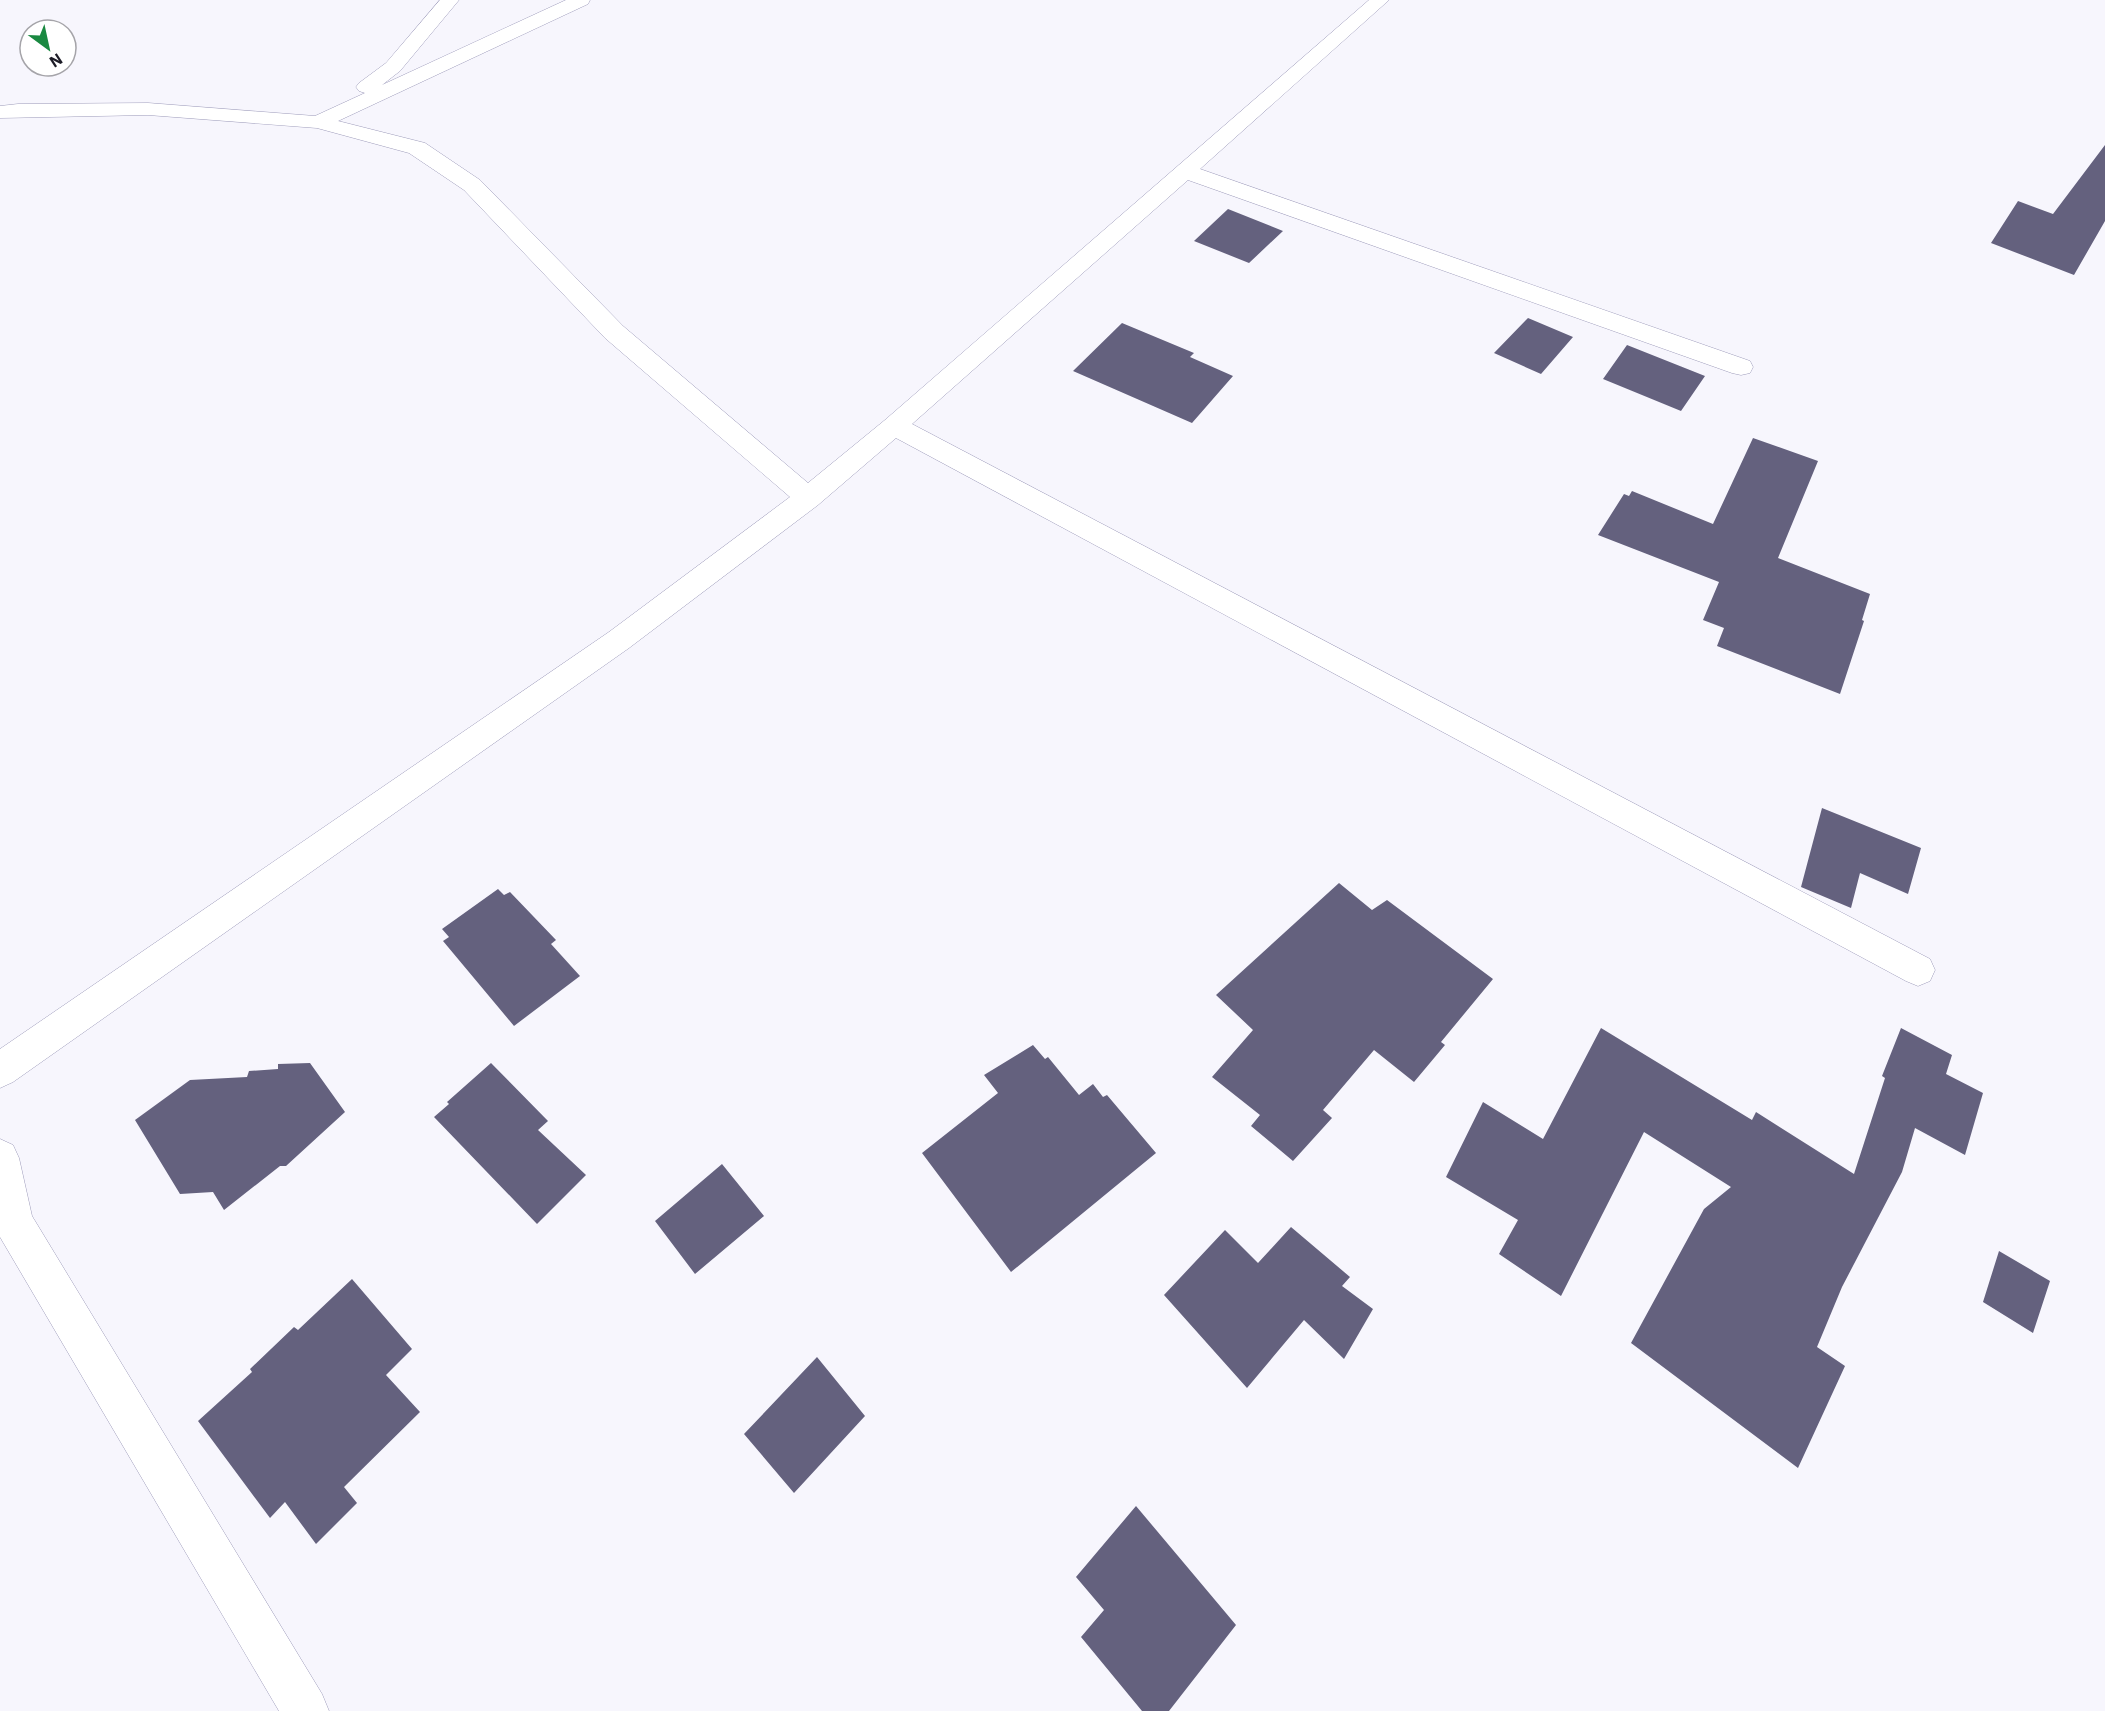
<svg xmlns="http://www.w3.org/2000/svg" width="2105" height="1711" font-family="'IBM Plex Sans',sans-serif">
<rect width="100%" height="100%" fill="#f7f6fd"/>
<path fill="#64617e" d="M 2105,145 L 2105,221 L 2074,275 L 1991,243 L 2018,201 L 2053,214 Z
M 1228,209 L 1283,231 L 1249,263 L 1194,241 Z
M 1528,318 L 1573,337 L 1541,374 L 1494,353 Z
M 1122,323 L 1194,353 L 1190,357 L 1233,376 L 1192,423 L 1073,371 Z
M 1627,345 L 1705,376 L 1681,411 L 1603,379 Z
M 1753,438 L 1818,461 L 1778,558 L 1870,594 L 1862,620 L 1864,621 L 1840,694 L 1717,646 L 1724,628 L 1703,620 L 1719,582 L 1598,535 L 1624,494 L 1629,496 L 1632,491 L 1713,524 Z
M 1822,808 L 1921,848 L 1908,894 L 1860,873 L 1851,908 L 1801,887 Z
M 1339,883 L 1372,910 L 1387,900 L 1493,979 L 1441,1042 L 1445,1045 L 1414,1082 L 1374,1050 L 1323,1110 L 1332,1118 L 1293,1161 L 1251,1126 L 1260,1115 L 1212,1077 L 1253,1030 L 1216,995 Z
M 498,889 L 504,895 L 510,892 L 556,940 L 551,944 L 580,976 L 514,1026 L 443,941 L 449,937 L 442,929 Z
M 1601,1028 L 1752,1120 L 1756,1112 L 1854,1174 L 1885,1078 L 1882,1076 L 1901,1028 L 1952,1055 L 1946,1074 L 1983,1093 L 1965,1155 L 1915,1128 L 1902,1172 L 1842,1287 L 1817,1347 L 1845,1366 L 1798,1468 L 1631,1343 L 1704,1209 L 1731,1187 L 1644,1132 L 1561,1296 L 1499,1254 L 1518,1220 L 1446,1177 L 1483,1102 L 1543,1139 Z
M 1033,1045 L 1045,1059 L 1048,1057 L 1079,1095 L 1093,1084 L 1103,1097 L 1107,1095 L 1156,1153 L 1011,1272 L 922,1153 L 998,1093 L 984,1075 Z
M 310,1063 L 345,1112 L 286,1166 L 280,1166 L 224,1210 L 213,1192 L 180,1194 L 135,1120 L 190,1080 L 247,1077 L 249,1071 L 278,1069 L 278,1064 Z
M 491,1063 L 548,1121 L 538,1130 L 586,1175 L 537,1224 L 434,1117 L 449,1104 L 447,1102 Z
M 722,1164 L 764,1216 L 695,1274 L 655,1221 Z
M 1291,1227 L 1350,1277 L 1342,1286 L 1373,1309 L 1344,1359 L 1304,1320 L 1247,1388 L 1164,1295 L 1225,1230 L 1258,1263 Z
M 1999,1251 L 2050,1281 L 2033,1333 L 1983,1302 Z
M 352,1279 L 412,1349 L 386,1375 L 420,1412 L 344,1487 L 357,1503 L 316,1544 L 285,1502 L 270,1518 L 198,1421 L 252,1372 L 250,1369 L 294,1327 L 298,1330 Z
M 817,1357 L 865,1416 L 794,1493 L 744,1434 Z
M 1136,1506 L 1236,1625 L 1169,1711 L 1142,1711 L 1081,1637 L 1104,1610 L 1076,1577 Z"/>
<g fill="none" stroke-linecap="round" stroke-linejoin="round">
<defs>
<path id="street" d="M 440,0 L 459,0 L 400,71 L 382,85 L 566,0 L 590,0 L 588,4 L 338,121 L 425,143 L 480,180 L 623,326 L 808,483 L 885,420 L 1369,0 L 1389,0 L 1200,169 L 1750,361 L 1753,367 L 1750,373 L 1741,375 L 1732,373 L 1188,180 L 912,424 L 1930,959 L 1935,970 L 1930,981 L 1918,986 L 1906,981 L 896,438 L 818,505 L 629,648 L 13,1082 L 0,1088 L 0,1049 L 609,632 L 790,497 L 605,338 L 464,190 L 409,153 L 317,128 L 148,115 L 0,118 L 0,106 L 18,104 L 148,103 L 315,116 L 365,93 L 359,91 L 356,87 L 359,83 L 386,63 Z
M 0,1139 L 13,1145 L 19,1158 L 32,1216 L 322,1694 L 329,1711 L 279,1711 L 0,1237 Z"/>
</defs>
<use href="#street" stroke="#9e9cbb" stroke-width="1"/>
<use href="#street" fill="#fff" fill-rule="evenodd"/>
</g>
<g transform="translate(48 48) rotate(147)"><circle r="28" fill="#ffffff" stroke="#a5a4a9" stroke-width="1.5"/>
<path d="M0-4.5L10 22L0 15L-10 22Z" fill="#1a8941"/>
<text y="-9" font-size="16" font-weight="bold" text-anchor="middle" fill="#1d1c27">N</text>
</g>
</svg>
